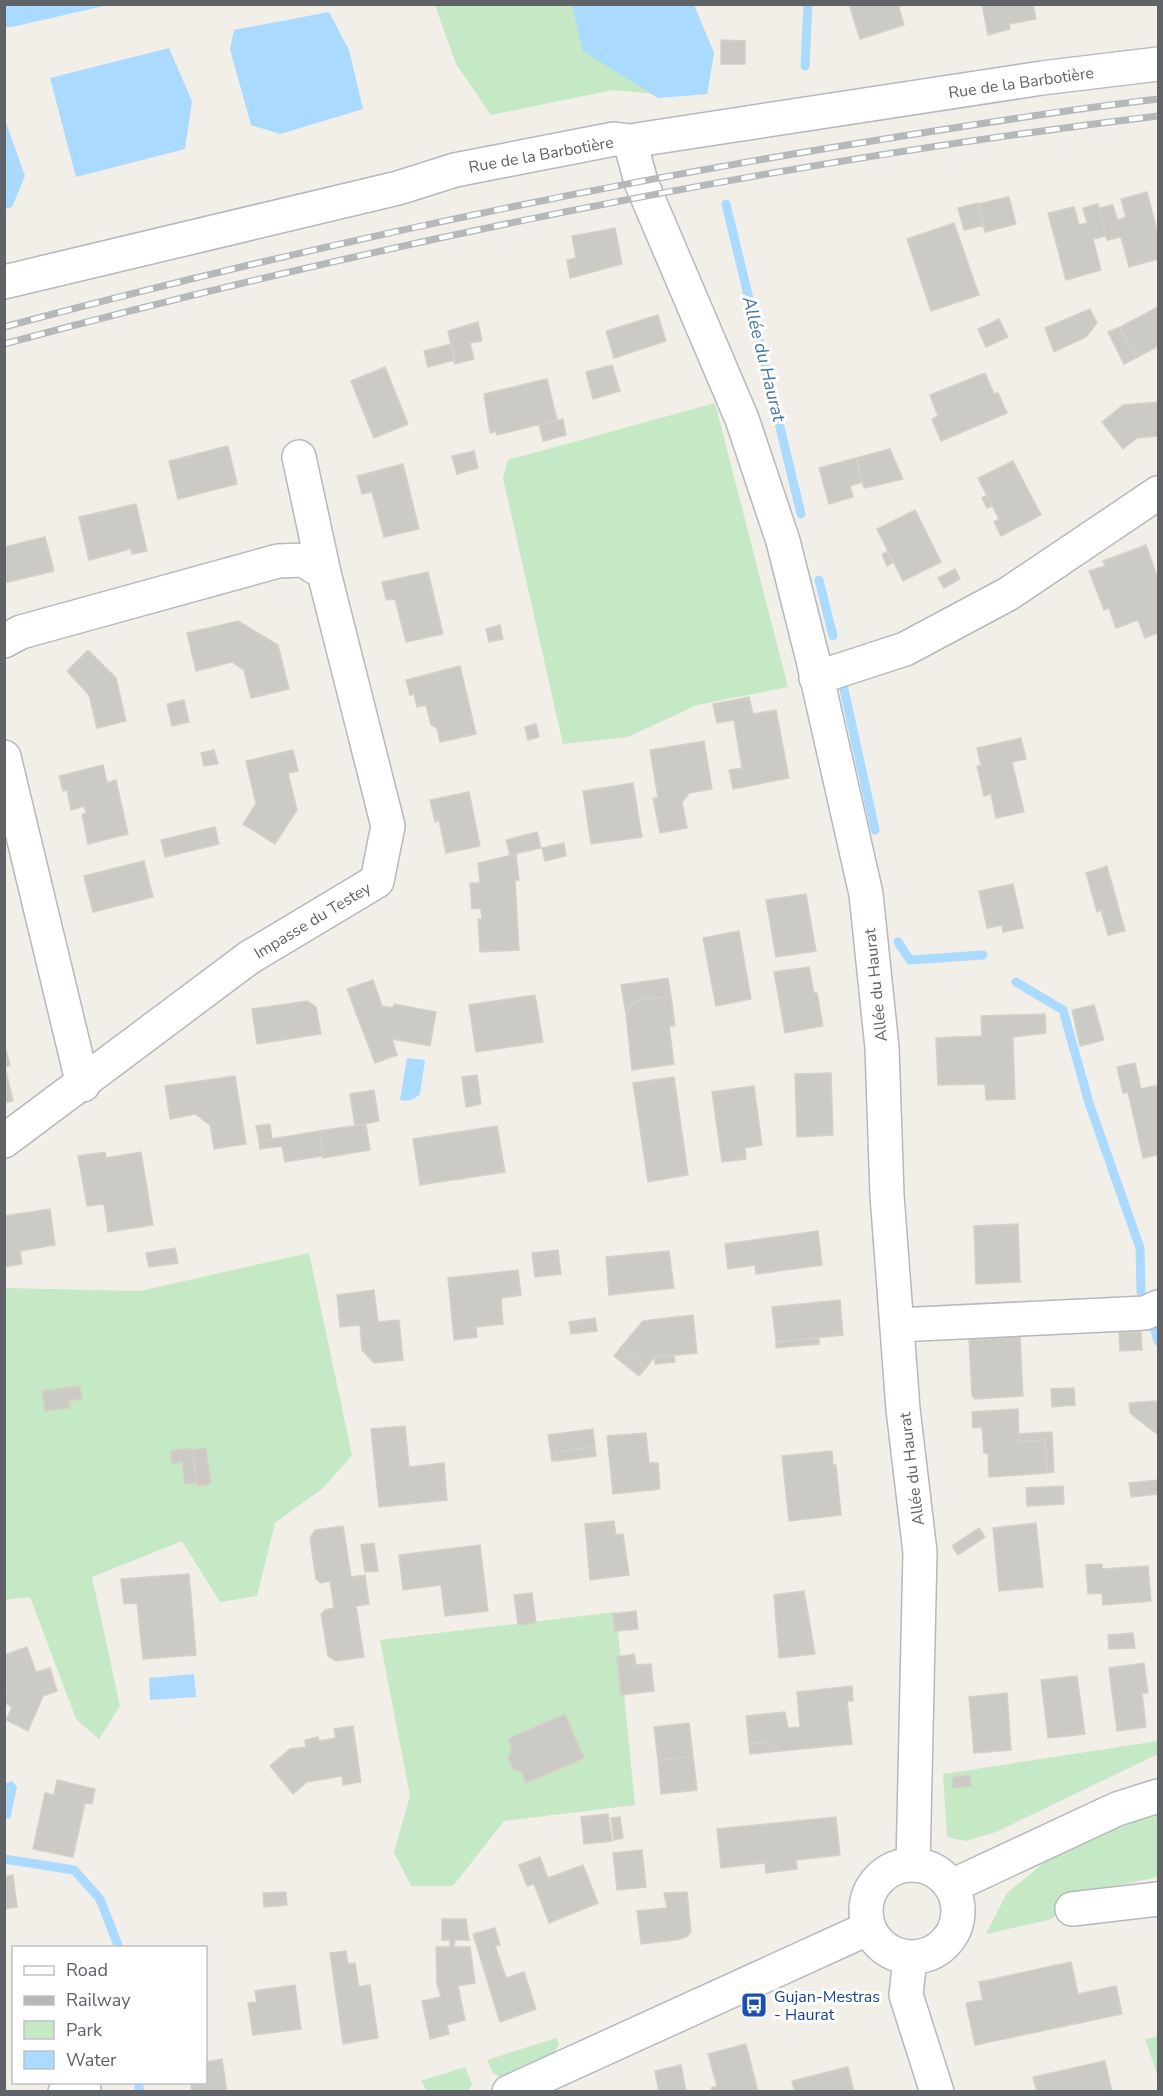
<svg xmlns="http://www.w3.org/2000/svg" width="1163" height="2096" font-family="'Nunito Sans',sans-serif">
<rect width="100%" height="100%" fill="#f1efe8"/>
<path fill="#c5e8c5" d="M 435,5 L 694,5 L 714,53 L 707,94 L 677,96 L 613,90 L 491,115 L 456,64 Z
M 715,403 L 788,687 L 697,705 L 628,737 L 563,744 L 503,478 L 508,460 Z
M 309,1253 L 352,1455 L 323,1488 L 275,1523 L 257,1596 L 220,1602 L 182,1541 L 92,1577 L 120,1706 L 99,1739 L 76,1719 L 30,1597 L 5,1600 L 5,1288 L 140,1291 Z
M 616,1612 L 635,1805 L 504,1821 L 453,1886 L 411,1886 L 394,1852 L 410,1796 L 380,1640 Z
M 1158,1741 L 1158,1754 L 996,1832 L 966,1841 L 947,1837 L 943,1774 Z
M 1158,1811 L 1158,1877 L 1072,1895 L 1052,1919 L 986,1934 L 1007,1893 L 1055,1854 Z
M 1158,2036 L 1158,2077 L 1145,2039 Z
M 556,2038 L 559,2044 L 552,2056 L 505,2079 L 493,2073 L 487,2060 Z
M 465,2067 L 472,2084 L 469,2091 L 427,2091 L 421,2081 Z"/>
<path fill="#aadaff" d="M 4,5 L 5,4 L 108,5 L 12,27 L 5,27 Z
M 572,5 L 694,5 L 714,53 L 707,94 L 658,98 L 583,51 Z
M 329,12 L 349,50 L 363,109 L 280,134 L 251,125 L 230,49 L 234,30 Z
M 169,48 L 192,101 L 185,149 L 76,177 L 50,78 Z
M 4,117 L 25,176 L 12,207 L 5,209 Z
M 407,1058 L 425,1060 L 420,1094 C 414,1099 409,1102 400,1100 Z
M 194,1674 L 196,1697 L 150,1700 L 149,1678 Z
M 12,1781 L 17,1787 L 10,1819 L 5,1818 L 4,1784 Z"/>
<g fill="none" stroke-linecap="round" stroke-linejoin="round">
<path stroke="#aadaff" stroke-width="9" d="M 805,66 L 808,4
M 726,204 L 801,514
M 819,580 L 833,636
M 843,685 L 875,830
M 898,942 L 910,960 L 983,955
M 1016,982 L 1063,1010 L 1089,1103 L 1140,1248 L 1141,1292
M 1154,1327 L 1158,1341
M 4,1859 L 74,1870 L 100,1899 L 119,1948
M 139,2082 L 139,2092"/>
</g>
<path fill="#cccac5" stroke="#d6d1c6" stroke-width="1.5" d="M 849,4 L 901,4 L 899,8 L 904,25 L 860,39 Z
M 982,4 L 1033,4 L 1036,19 L 1009,24 L 1010,29 L 988,35 Z
M 721,40 L 745,41 L 745,64 L 721,64 Z
M 1147,192 L 1158,235 L 1158,259 L 1129,267 L 1121,237 L 1107,240 L 1099,208 L 1113,205 L 1117,220 L 1126,217 L 1121,199 Z
M 1009,197 L 1016,224 L 985,232 L 978,204 Z
M 978,203 L 984,225 L 964,230 L 958,208 Z
M 1098,204 L 1106,236 L 1093,239 L 1101,270 L 1066,280 L 1048,213 L 1074,207 L 1079,225 L 1087,223 L 1083,208 Z
M 954,223 L 979,295 L 931,311 L 907,239 Z
M 615,228 L 622,264 L 570,278 L 567,260 L 576,258 L 572,236 Z
M 1158,307 L 1158,346 L 1136,358 L 1120,327 Z
M 1090,309 L 1097,323 L 1086,337 L 1054,352 L 1045,328 Z
M 658,315 L 666,341 L 614,358 L 606,331 Z
M 999,319 L 1008,337 L 986,347 L 978,329 Z
M 478,322 L 482,341 L 470,343 L 474,359 L 455,364 L 448,331 Z
M 1120,327 L 1136,358 L 1124,364 L 1108,332 Z
M 451,344 L 455,360 L 428,367 L 424,351 Z
M 612,365 L 620,391 L 593,399 L 586,372 Z
M 385,367 L 408,424 L 374,438 L 351,381 Z
M 985,373 L 994,394 L 998,393 L 1007,413 L 941,441 L 932,419 L 938,416 L 930,395 Z
M 547,379 L 557,420 L 497,435 L 496,431 L 490,433 L 484,394 Z
M 1158,402 L 1158,436 L 1137,438 L 1123,449 L 1102,422 L 1123,405 Z
M 563,419 L 566,435 L 543,441 L 539,425 Z
M 228,446 L 237,484 L 178,499 L 169,461 Z
M 890,449 L 903,479 L 864,488 L 856,458 Z
M 474,451 L 478,468 L 457,474 L 452,456 Z
M 856,458 L 862,482 L 850,486 L 853,497 L 829,504 L 819,468 Z
M 1013,461 L 1041,515 L 1001,536 L 994,522 L 999,519 L 978,478 Z
M 403,464 L 419,529 L 384,537 L 372,492 L 362,494 L 357,476 Z
M 987,495 L 992,506 L 987,508 L 982,498 Z
M 136,504 L 147,551 L 132,554 L 131,549 L 89,560 L 79,517 Z
M 915,510 L 941,562 L 903,581 L 877,529 Z
M 45,537 L 54,571 L 4,583 L 4,547 Z
M 1146,545 L 1158,579 L 1158,633 L 1145,638 L 1138,620 L 1116,628 L 1109,608 L 1104,610 L 1089,571 L 1105,566 L 1103,561 Z
M 888,551 L 893,562 L 887,566 L 882,554 Z
M 955,569 L 960,579 L 944,588 L 938,578 Z
M 428,572 L 443,634 L 406,642 L 395,599 L 386,600 L 382,582 Z
M 238,621 L 278,645 L 289,689 L 251,698 L 244,670 L 232,662 L 196,671 L 187,633 Z
M 500,625 L 503,639 L 489,642 L 486,629 Z
M 88,650 L 116,678 L 126,721 L 97,728 L 89,695 L 67,671 Z
M 460,666 L 476,734 L 440,742 L 437,728 L 431,725 L 426,705 L 417,707 L 414,694 L 410,695 L 406,680 Z
M 749,697 L 753,714 L 776,710 L 789,778 L 733,789 L 729,770 L 742,768 L 734,720 L 717,723 L 713,704 Z
M 184,700 L 189,722 L 172,726 L 167,704 Z
M 536,724 L 539,737 L 528,740 L 525,727 Z
M 1021,738 L 1026,759 L 1012,762 L 1024,812 L 996,818 L 991,794 L 984,796 L 977,766 L 981,765 L 977,748 Z
M 704,741 L 712,789 L 689,793 L 682,802 L 687,828 L 660,833 L 653,798 L 658,798 L 650,750 Z
M 214,750 L 218,764 L 204,766 L 201,753 Z
M 293,750 L 298,771 L 288,773 L 297,810 L 275,844 L 243,824 L 256,804 L 246,761 Z
M 103,765 L 107,783 L 116,780 L 128,834 L 88,844 L 82,815 L 86,813 L 84,806 L 71,810 L 67,790 L 63,791 L 59,776 Z
M 633,783 L 642,837 L 591,844 L 583,791 Z
M 469,792 L 480,846 L 446,853 L 439,820 L 435,822 L 430,800 Z
M 215,827 L 219,844 L 165,857 L 161,840 Z
M 537,832 L 541,848 L 510,855 L 506,840 Z
M 564,843 L 566,856 L 545,861 L 542,848 Z
M 516,854 L 519,880 L 515,881 L 519,950 L 480,952 L 478,919 L 482,919 L 481,908 L 472,909 L 470,883 L 480,883 L 478,863 Z
M 144,861 L 153,897 L 93,912 L 84,876 Z
M 1107,866 L 1125,931 L 1108,935 L 1101,910 L 1097,912 L 1086,873 Z
M 1013,884 L 1023,928 L 1003,932 L 1002,925 L 987,928 L 979,891 Z
M 806,894 L 816,951 L 776,957 L 766,900 Z
M 739,931 L 751,999 L 716,1006 L 703,938 Z
M 809,967 L 814,993 L 817,993 L 823,1026 L 785,1033 L 774,972 Z
M 668,978 L 671,996 L 635,1001 L 626,1014 L 621,985 Z
M 373,980 L 382,1006 L 393,1008 L 394,1004 L 436,1012 L 430,1046 L 392,1039 L 397,1055 L 375,1063 L 347,989 Z
M 535,995 L 543,1042 L 476,1052 L 469,1005 Z
M 671,996 L 675,1026 L 669,1026 L 674,1064 L 632,1070 L 626,1014 L 635,1001 Z
M 307,1001 L 316,1007 L 321,1034 L 257,1044 L 252,1009 Z
M 1094,1005 L 1104,1040 L 1080,1046 L 1072,1010 Z
M 1045,1014 L 1046,1033 L 1013,1037 L 1015,1099 L 986,1100 L 985,1084 L 938,1085 L 936,1038 L 982,1036 L 981,1016 Z
M 4,1043 L 10,1065 L 5,1067 L 13,1101 L 4,1103 Z
M 1135,1063 L 1141,1089 L 1158,1085 L 1158,1155 L 1143,1158 L 1128,1092 L 1123,1093 L 1117,1067 Z
M 831,1073 L 833,1135 L 797,1137 L 795,1074 Z
M 477,1075 L 481,1104 L 466,1107 L 462,1077 Z
M 235,1076 L 246,1144 L 214,1149 L 210,1125 L 195,1114 L 170,1119 L 165,1086 Z
M 674,1077 L 688,1175 L 648,1182 L 633,1083 Z
M 754,1086 L 762,1145 L 745,1148 L 746,1159 L 722,1162 L 712,1092 Z
M 374,1090 L 379,1121 L 355,1126 L 350,1094 Z
M 270,1124 L 272,1139 L 259,1141 L 256,1126 Z
M 366,1124 L 370,1150 L 323,1158 L 319,1131 Z
M 497,1126 L 505,1172 L 420,1185 L 413,1139 Z
M 319,1131 L 323,1156 L 285,1162 L 282,1146 L 260,1149 L 259,1141 Z
M 105,1152 L 106,1158 L 141,1152 L 153,1225 L 108,1232 L 104,1204 L 87,1206 L 78,1156 Z
M 50,1209 L 55,1245 L 20,1251 L 22,1264 L 4,1267 L 4,1216 Z
M 1018,1224 L 1020,1282 L 976,1284 L 974,1226 Z
M 818,1231 L 822,1265 L 756,1274 L 755,1265 L 728,1269 L 725,1244 Z
M 175,1248 L 178,1263 L 149,1267 L 146,1253 Z
M 558,1250 L 561,1274 L 535,1277 L 532,1253 Z
M 669,1251 L 674,1288 L 609,1295 L 606,1257 Z
M 518,1270 L 521,1295 L 501,1298 L 503,1324 L 476,1327 L 477,1337 L 454,1340 L 448,1278 Z
M 374,1290 L 378,1322 L 399,1320 L 403,1360 L 374,1363 L 362,1350 L 360,1325 L 340,1327 L 337,1295 Z
M 840,1300 L 843,1335 L 776,1342 L 772,1307 Z
M 693,1315 L 697,1353 L 654,1357 L 646,1368 L 621,1347 L 643,1321 Z
M 595,1318 L 597,1331 L 571,1334 L 569,1322 Z
M 1141,1332 L 1142,1350 L 1120,1351 L 1119,1333 Z
M 1020,1337 L 1023,1396 L 975,1399 L 972,1396 L 969,1340 Z
M 819,1338 L 819,1344 L 776,1348 L 776,1342 Z
M 621,1347 L 646,1368 L 639,1376 L 614,1356 Z
M 674,1355 L 675,1362 L 655,1364 L 654,1357 Z
M 80,1386 L 82,1399 L 69,1401 L 70,1408 L 45,1411 L 42,1391 Z
M 1074,1388 L 1075,1405 L 1052,1407 L 1051,1389 Z
M 1155,1401 L 1158,1403 L 1158,1435 L 1130,1413 L 1129,1403 Z
M 1018,1409 L 1019,1441 L 1045,1440 L 1047,1473 L 989,1477 L 988,1453 L 984,1453 L 982,1427 L 973,1428 L 972,1412 Z
M 405,1426 L 409,1467 L 444,1463 L 447,1500 L 379,1507 L 371,1429 Z
M 593,1429 L 595,1447 L 556,1452 L 557,1461 L 552,1461 L 548,1435 Z
M 1052,1432 L 1054,1472 L 1047,1473 L 1045,1440 L 1019,1441 L 1019,1434 Z
M 646,1433 L 649,1463 L 658,1463 L 660,1489 L 613,1494 L 607,1436 Z
M 595,1447 L 596,1456 L 557,1461 L 556,1452 Z
M 192,1448 L 197,1483 L 185,1484 L 182,1462 L 172,1464 L 170,1451 Z
M 206,1448 L 211,1484 L 197,1486 L 192,1450 Z
M 832,1451 L 833,1465 L 836,1465 L 841,1515 L 789,1521 L 782,1456 Z
M 1158,1480 L 1158,1494 L 1131,1497 L 1129,1483 Z
M 1063,1486 L 1064,1504 L 1027,1506 L 1026,1488 Z
M 614,1521 L 616,1535 L 623,1534 L 629,1575 L 590,1580 L 585,1524 Z
M 1036,1523 L 1043,1587 L 999,1591 L 993,1528 Z
M 343,1526 L 351,1577 L 365,1575 L 369,1604 L 356,1606 L 364,1657 L 336,1661 L 328,1656 L 321,1614 L 325,1610 L 334,1608 L 330,1581 L 321,1583 L 316,1579 L 310,1538 L 315,1530 Z
M 979,1528 L 985,1537 L 958,1555 L 952,1546 Z
M 374,1543 L 378,1571 L 365,1572 L 361,1545 Z
M 480,1545 L 488,1611 L 445,1616 L 441,1585 L 403,1590 L 399,1555 Z
M 1102,1564 L 1102,1569 L 1148,1566 L 1151,1601 L 1103,1605 L 1102,1593 L 1088,1594 L 1086,1565 Z
M 189,1574 L 196,1655 L 143,1659 L 137,1603 L 124,1604 L 121,1579 Z
M 804,1591 L 815,1654 L 779,1658 L 774,1595 Z
M 532,1593 L 536,1623 L 518,1625 L 514,1595 Z
M 636,1611 L 638,1629 L 615,1631 L 613,1614 Z
M 1133,1633 L 1135,1648 L 1109,1649 L 1108,1635 Z
M 27,1647 L 36,1672 L 50,1668 L 57,1691 L 43,1696 L 28,1731 L 6,1720 L 12,1707 L 4,1702 L 7,1694 L 4,1655 Z
M 634,1654 L 636,1665 L 651,1664 L 654,1691 L 621,1695 L 617,1657 Z
M 1144,1663 L 1148,1693 L 1142,1693 L 1146,1727 L 1117,1731 L 1109,1668 Z
M 1077,1676 L 1085,1734 L 1048,1738 L 1041,1680 Z
M 852,1686 L 853,1701 L 847,1701 L 852,1744 L 771,1752 L 770,1742 L 749,1744 L 746,1716 L 785,1712 L 788,1728 L 800,1727 L 797,1692 Z
M 1007,1693 L 1011,1750 L 974,1753 L 969,1697 Z
M 565,1714 L 584,1758 L 526,1783 L 522,1773 L 513,1769 L 508,1759 L 512,1749 L 508,1739 Z
M 689,1723 L 693,1756 L 658,1761 L 654,1727 Z
M 353,1726 L 361,1782 L 343,1785 L 342,1776 L 307,1782 L 293,1794 L 270,1766 L 290,1749 L 306,1747 L 305,1740 L 318,1737 L 319,1741 L 336,1738 L 334,1729 Z
M 770,1742 L 771,1752 L 750,1754 L 749,1744 Z
M 693,1756 L 697,1790 L 661,1794 L 658,1761 Z
M 970,1775 L 971,1786 L 953,1788 L 952,1777 Z
M 57,1780 L 95,1789 L 92,1804 L 85,1803 L 73,1857 L 33,1849 L 45,1793 L 54,1795 Z
M 608,1814 L 612,1841 L 584,1844 L 581,1817 Z
M 620,1817 L 623,1838 L 614,1840 L 611,1818 Z
M 836,1817 L 840,1855 L 796,1860 L 797,1869 L 766,1873 L 765,1863 L 721,1868 L 717,1829 Z
M 642,1850 L 646,1887 L 617,1890 L 613,1853 Z
M 540,1857 L 548,1878 L 583,1865 L 598,1903 L 549,1923 L 534,1884 L 527,1886 L 519,1865 Z
M 13,1875 L 17,1907 L 4,1909 L 4,1877 Z
M 286,1892 L 287,1905 L 264,1907 L 263,1893 Z
M 687,1892 L 691,1932 L 686,1937 L 676,1940 L 641,1944 L 637,1911 L 667,1908 L 664,1893 Z
M 442,1919 L 466,1919 L 469,1940 L 455,1940 L 454,1947 L 470,1947 L 475,1983 L 458,1986 L 465,2020 L 447,2025 L 449,2034 L 430,2039 L 422,2001 L 441,1997 L 437,1984 L 436,1947 L 450,1947 L 450,1940 L 442,1940 Z
M 495,1928 L 500,1945 L 495,1946 L 506,1978 L 524,1972 L 536,2009 L 500,2022 L 473,1934 Z
M 346,1951 L 348,1964 L 355,1963 L 359,1987 L 370,1985 L 378,2038 L 343,2044 L 330,1953 Z
M 1071,1962 L 1078,1994 L 1116,1986 L 1122,2014 L 975,2045 L 966,2003 L 983,2000 L 979,1982 Z
M 295,1985 L 301,2029 L 253,2035 L 248,2003 L 257,2002 L 255,1991 Z
M 746,2044 L 758,2092 L 712,2092 L 711,2088 L 717,2086 L 708,2054 Z
M 222,2059 L 227,2092 L 192,2092 L 190,2082 L 206,2082 L 206,2062 Z
M 1105,2061 L 1112,2092 L 1037,2092 L 1033,2077 Z
M 681,2065 L 686,2092 L 659,2092 L 655,2071 Z
M 848,2067 L 854,2092 L 795,2092 L 792,2081 Z"/>
<g fill="none" stroke-linecap="round" stroke-linejoin="round">
<defs>
<path id="street" d="M 630,141 L 641,182 L 742,419 L 783,541 L 813,660 L 866,894 L 882,1048 L 887,1195 L 903,1409 L 920,1552 L 913,1865
M 4,282 L 398,188 L 455,170 L 614,139 L 630,141 L 1042,78 L 1158,64
M 4,641 L 21,632 L 278,561 L 303,560 L 324,573
M 816,678 L 905,649 L 1008,594 L 1158,493
M 4,757 L 83,1085
M 4,1141 L 250,957 L 377,881 L 388,826 L 324,573 L 299,457
M 897,1325 L 1145,1313 L 1158,1307
M 1072,1909 L 1158,1899
M 910,1958 L 906,1995 L 937,2092
M 65,2092 L 84,2090"/>
<path id="secondary" d="M866 1911a46 46 0 1 1 92 0a46 46 0 1 1-92 0Z
M 952,1886 L 1117,1809 L 1158,1796
M 509,2092 L 869,1928"/>
</defs>
<use href="#street" stroke="#b5b8bc" stroke-width="36"/>
<use href="#secondary" stroke="#b6babf" stroke-width="36"/>
<use href="#street" stroke="#fff" stroke-width="33"/>
<use href="#secondary" stroke="#fff" stroke-width="33"/>
<defs>
<path id="rail" d="M 4,327 C 292,250 584,187 878,140 C 971,125 1064,110 1158,99
M 4,344 C 383,242 770,163 1158,116"/>
</defs>
<use href="#rail" stroke="#b6b7b8" stroke-width="7"/>
<use href="#rail" stroke="#fff" stroke-width="4.5" stroke-dasharray="14" stroke-linecap="butt"/>
</g>
<defs>
<symbol id="bus-square" viewBox="-11 -11 22 22"><rect x="-9" y="-9" width="18" height="18" rx="4" fill="#1a4fb4" stroke="#fff"/><path d="M-5-6H5V4H4V6H2V4H-2V6H-4V4H-5ZM-3.5-4V0h7V-4ZM-3.5 1.2v1.5H-2V1.2ZM2 1.2v1.5H3.5V1.2Z" fill="#fff"/></symbol>
</defs>
<g fill-rule="evenodd">
<use href="#bus-square" x="739" y="1990" width="30" height="30"/>
</g>
<g text-anchor="middle" stroke-width="6" stroke-linejoin="round" paint-order="stroke">
<g font-size="16" fill="#5f6368" stroke="#fff">
<text transform="translate(1021 82) rotate(-8)" y="6">Rue de la Barbotière</text>
<text transform="translate(541 154) rotate(-10)" y="6">Rue de la Barbotière</text>
<text transform="translate(312 920) rotate(-31)" y="6">Impasse du Testey</text>
<text transform="translate(875 985) rotate(-96)" y="6">Allée du Haurat</text>
<text transform="translate(911 1469) rotate(-97)" y="6">Allée du Haurat</text>
</g>
<g font-size="16" fill="#164399" stroke="#fff" text-anchor="start">
<text x="774" y="2002">Gujan-Mestras<tspan x="774" dy="18">- Haurat</tspan></text>
</g>
<g font-size="18" font-style="italic" fill="#4174aa" stroke="#fff">
<text transform="translate(764 359) rotate(76)" y="6">Allée du Haurat</text>
</g>
</g>
<rect width="1163" height="2096" fill="none" stroke="#5f6368" stroke-width="12"/>
<rect x="12" y="1946" width="195" height="138" fill="#ffffff" stroke="#bfc1c3" stroke-width="1.5"/>
<rect x="24" y="1966" width="30" height="9" fill="#ffffff" stroke="#bfc1c3" stroke-width="1.5"/>
<text x="66" y="1976" font-size="18" fill="#5f6368">Road</text>
<rect x="24" y="1996" width="30" height="9" fill="#b6b7b8" stroke="#bfc1c3" stroke-width="1.5"/>
<text x="66" y="2006" font-size="18" fill="#5f6368">Railway</text>
<rect x="24" y="2021" width="30" height="18" fill="#c5e8c5" stroke="#bfc1c3" stroke-width="1.5"/>
<text x="66" y="2036" font-size="18" fill="#5f6368">Park</text>
<rect x="24" y="2051" width="30" height="18" fill="#aadaff" stroke="#bfc1c3" stroke-width="1.5"/>
<text x="66" y="2066" font-size="18" fill="#5f6368">Water</text>
</svg>
